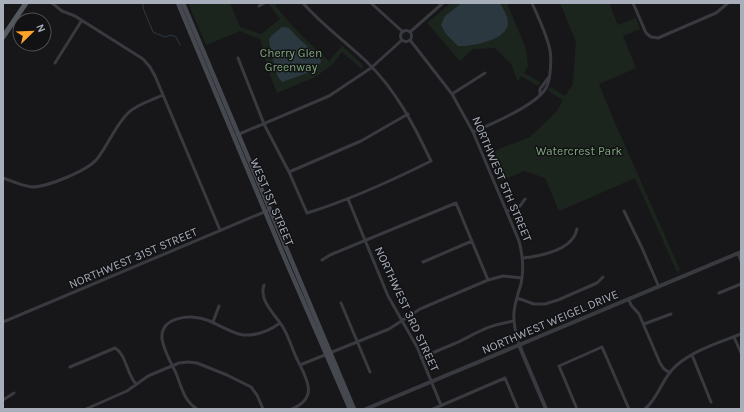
<svg xmlns="http://www.w3.org/2000/svg" width="744" height="412" font-family="Karla,sans-serif">
<rect width="100%" height="100%" fill="#17171a"/>
<path fill="#1c251d" d="M 188,3 L 230,3 L 240,27 L 261,34 L 280,19 L 269,4 L 271,3 L 277,3 L 275,5 C 291,26 310,44 329,61 L 342,46 L 362,64 L 363,67 L 362,69 L 342,52 L 332,65 L 315,77 L 277,93 L 270,75 L 260,39 L 240,31 L 206,45 Z
M 451,3 L 507,3 L 526,49 L 528,66 L 524,73 L 540,82 L 538,86 L 521,76 L 518,82 L 511,64 L 495,48 L 473,49 L 460,61 L 427,23 Z
M 560,3 L 609,3 L 618,25 L 636,18 L 640,29 L 623,36 L 636,68 L 599,84 L 611,114 L 680,270 L 677,272 L 635,178 L 559,211 L 545,178 L 524,171 L 501,181 L 489,153 L 530,137 L 557,111 L 563,100 L 548,91 L 550,87 L 565,96 L 573,84 L 576,42 Z"/>
<path fill="#2b383f" d="M 462,3 L 500,3 C 503,9 508,16 508,23 C 508,40 470,47 458,46 L 446,34 L 441,25 L 445,16 Z
M 282,27 L 289,28 L 296,36 L 320,58 L 321,62 L 313,71 L 282,82 L 278,77 L 271,53 L 269,40 L 271,36 Z"/>
<g fill="none" stroke-linecap="round" stroke-linejoin="round">
<path stroke="#2b383f" stroke-width="1" d="M 143,3 L 143,8 L 153,32 L 165,37 L 171,35 L 176,37 L 180,45"/>
<path stroke="#383a3f" stroke-width="3" d="M 52,3 L 62,11 L 75,16 L 143,59 L 150,67 L 155,76 L 220,230
M 371,3 L 403,32
M 633,3 L 646,33 L 651,37 L 658,38 L 716,13 L 728,3
M 259,6 L 264,3
M400.5 36a5.5 5.5 0 1 1 11 0a5.5 5.5 0 1 1-11 0Z
M 410,32 L 443,3
M 410,40 L 452,94 L 473,132 L 519,241 C 523,256 524,270 521,284 C 518,293 515,302 514,312 C 513,323 516,335 519,345
M 238,58 L 264,124 L 289,172 L 307,213 C 350,200 391,181 431,161 C 414,125 396,90 366,61 C 345,41 322,25 303,3
M 55,63 L 82,20
M 452,94 L 485,73
M 540,95 L 540,89 L 549,77
M 473,132 C 492,124 537,105 546,88 C 551,80 552,55 549,46 C 545,31 538,17 532,3
M 237,135 L 329,96 L 371,68 L 402,40
M 289,172 L 361,141 L 408,114
M 3,178 C 12,181 22,186 32,187 C 47,187 87,171 97,159 C 108,145 115,126 128,113 C 137,104 152,100 163,95
M 348,199 L 388,296 L 417,347 L 441,405
M 507,211 L 520,206 L 525,199
M 624,211 L 642,248 L 659,287
M 738,254 L 741,261
M 523,258 C 540,256 573,250 577,229
M 322,260 L 330,255 L 456,203 L 488,280
M 423,262 L 472,241
M 264,285 C 258,301 277,316 284,329 C 289,338 292,348 296,357 C 306,378 320,397 292,409
M 719,293 L 741,284
M 517,298 L 534,304 L 545,304 L 558,300 L 597,283 L 603,277
M 629,300 L 631,305 L 639,314 L 660,363 L 664,369 L 670,373
M 341,303 L 370,372
M 3,322 L 269,210
M 213,322 L 219,306
M 644,324 L 671,314
M 734,337 L 741,353
M 692,355 L 711,402
M 421,358 C 432,353 444,348 456,343 C 479,332 488,325 514,321
M 300,365 L 389,329 L 420,309 L 488,280 L 503,276 L 522,278
M 70,367 L 115,348 C 126,354 127,375 136,384
M 3,400 L 14,393
M 86,409 L 127,391 L 148,376 L 179,363 L 188,362 L 197,363 L 227,375 L 251,387 L 257,395 L 263,409
M 197,409 C 184,401 181,386 176,373 C 171,363 164,351 162,339 C 160,316 192,314 207,320 C 218,324 231,333 243,335 C 257,336 269,331 280,323
M 433,409 L 505,378 L 518,409
M 577,409 L 559,366 L 602,347 L 629,409
M 645,409 C 657,399 661,383 671,371 C 687,352 718,343 741,334"/>
<path stroke="#383a3f" stroke-width="4" d="M 519,345 L 546,409
M 366,409 L 741,252"/>
<path stroke="#45494f" stroke-width="4.5" d="M 178,3 L 285,259 L 350,409
M 183,3 L 354,409"/>
<path stroke="#53575e" stroke-width="5" d="M 3,37 L 26,3"/>
</g>
<g text-anchor="middle" stroke-width="3" stroke-linejoin="round" paint-order="stroke">
<g font-size="12" fill="#7fa87d" stroke="#121215">
<text x="291" y="57">Cherry Glen<tspan x="291" dy="14">Greenway</tspan></text>
<text x="579" y="155">Watercrest Park</text>
</g>
<g font-size="12" fill="#a8afbb" stroke="#121215">
<text transform="translate(502 179) rotate(67)" y="4">NORTHWEST 5TH STREET</text>
<text transform="translate(272 202) rotate(67)" y="4">WEST 1ST STREET</text>
<text transform="translate(133 258) rotate(-23)" y="4">NORTHWEST 31ST STREET</text>
<text transform="translate(407 309) rotate(65)" y="4">NORTHWEST 3RD STREET</text>
<text transform="translate(550 322) rotate(-23)" y="4">NORTHWEST WEIGEL DRIVE</text>
</g>
</g>
<rect width="744" height="412" fill="none" stroke="#a8afbb" stroke-width="8"/>
<g transform="translate(32 32) rotate(67)"><circle r="19" fill="#121215" stroke="#4e5157"/>
<path d="M0-3L7 15L0 10L-7 15Z" fill="#ffa22a"/>
<text y="-6" font-size="11" font-weight="bold" text-anchor="middle" fill="#a8afbb">N</text>
</g>
</svg>
